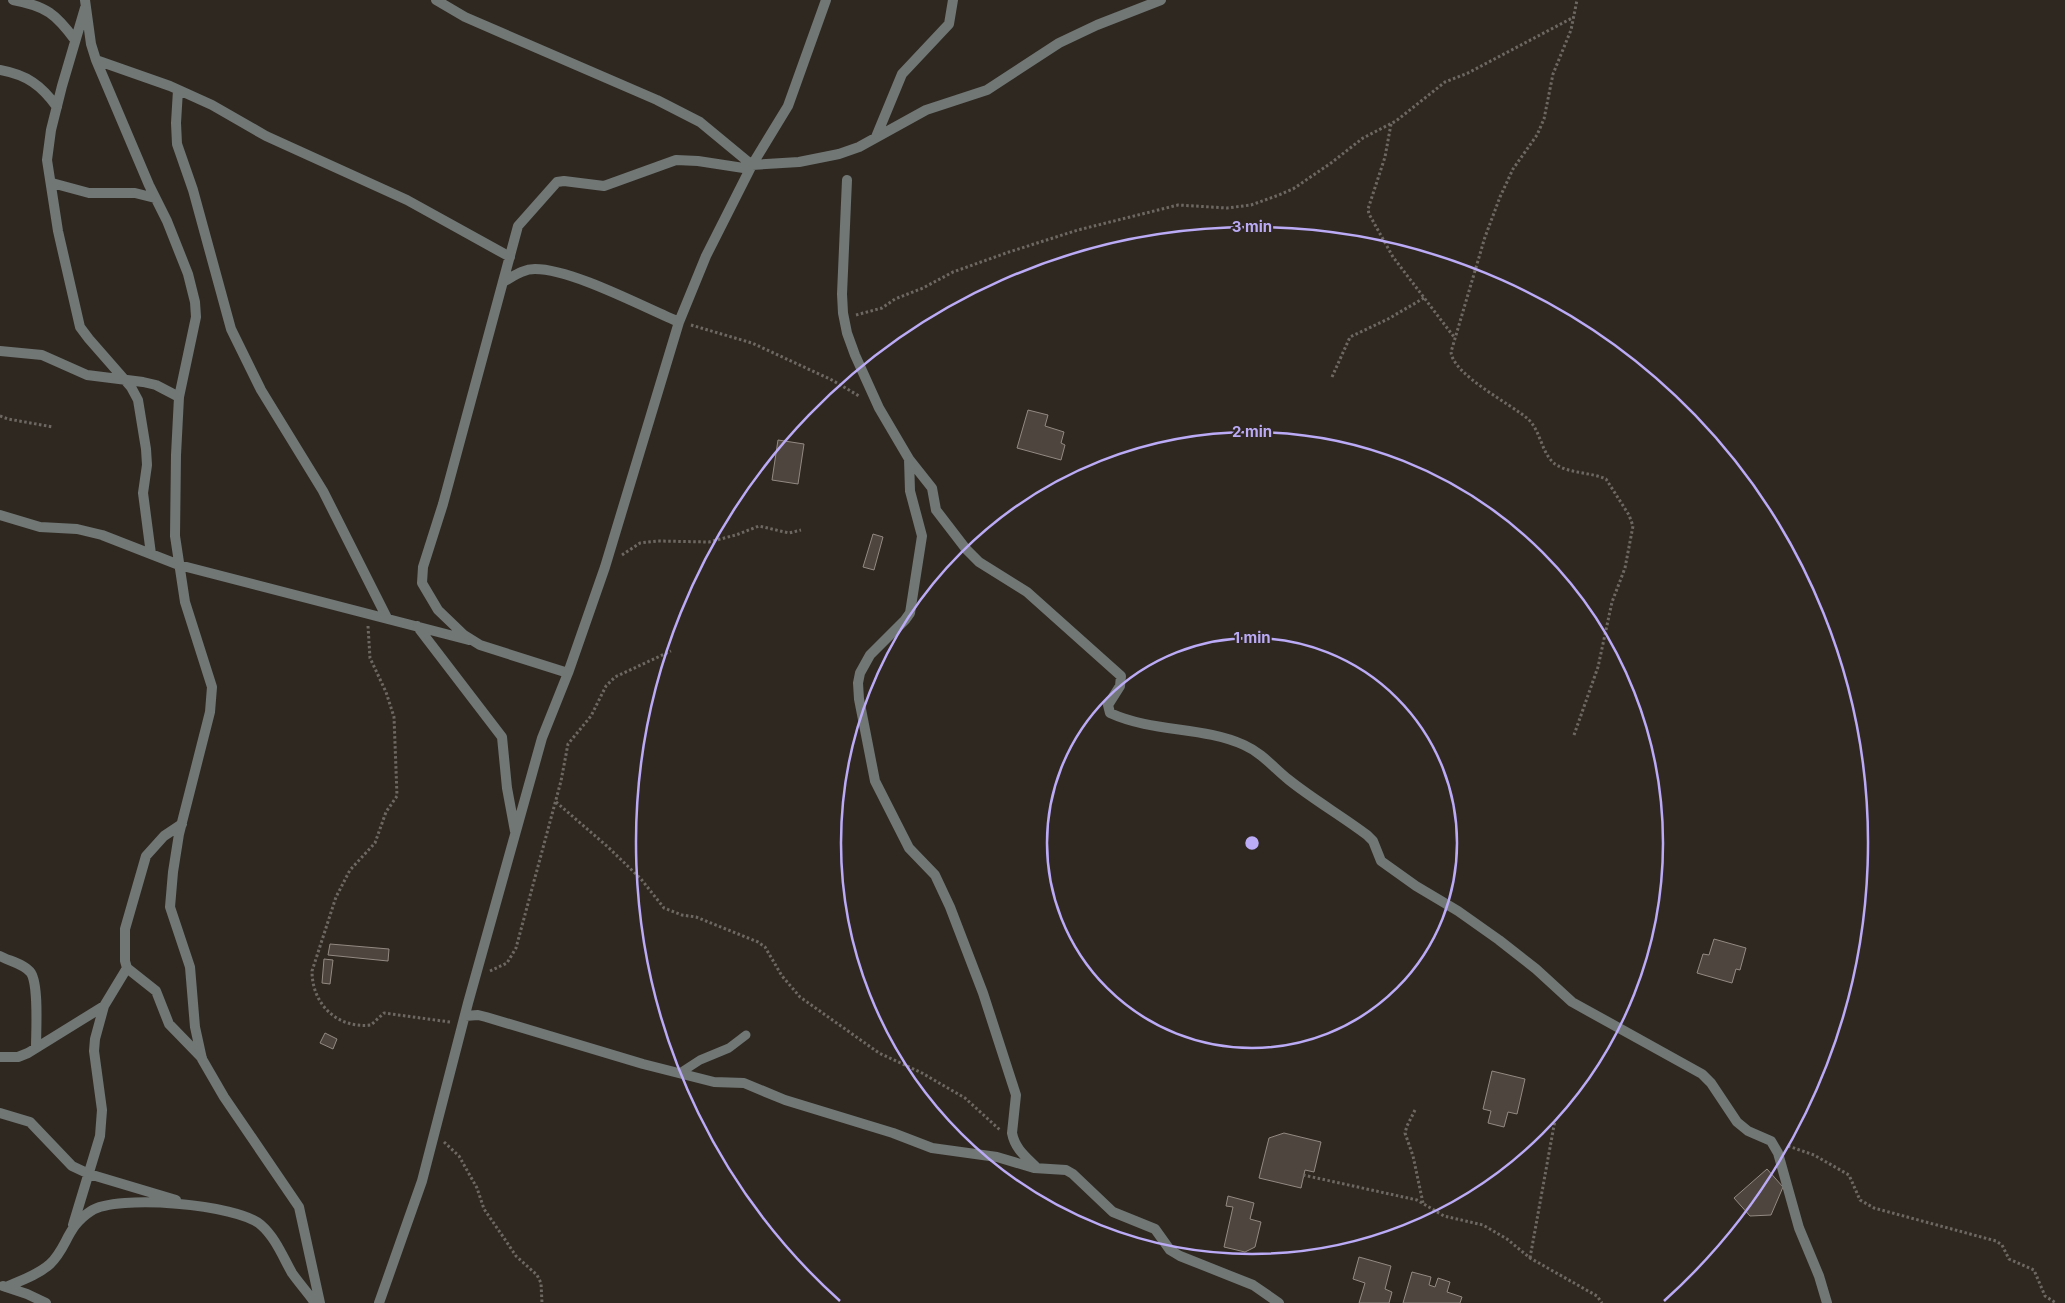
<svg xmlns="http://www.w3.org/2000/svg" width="2065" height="1303" font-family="Inter,sans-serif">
<rect width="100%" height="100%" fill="#2f2821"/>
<path fill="#4e453f" stroke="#938a82" d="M 1028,410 L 1048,415 L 1045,426 L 1064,432 L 1061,443 L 1065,445 L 1061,460 L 1017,448 Z
M 778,440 L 804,444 L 798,484 L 772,480 Z
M 873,534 L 883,537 L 874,570 L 863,567 Z
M 1714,939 L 1746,948 L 1740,970 L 1736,969 L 1732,983 L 1697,973 L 1703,954 L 1709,955 Z
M 330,944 L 389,949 L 388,961 L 328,955 Z
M 324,959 L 333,960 L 330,984 L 322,983 Z
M 325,1033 L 337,1039 L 333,1049 L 320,1043 Z
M 1492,1071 L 1525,1079 L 1517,1114 L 1508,1112 L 1504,1127 L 1488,1123 L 1491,1111 L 1483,1109 Z
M 1284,1133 L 1321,1142 L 1314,1172 L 1305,1170 L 1301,1188 L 1259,1178 L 1269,1138 Z
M 1767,1169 L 1783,1187 L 1771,1215 L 1750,1216 L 1734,1198 Z
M 1228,1196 L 1254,1203 L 1250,1219 L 1261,1222 L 1255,1247 L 1245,1252 L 1224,1247 L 1233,1207 L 1226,1206 Z
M 1359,1257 L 1391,1266 L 1385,1289 L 1392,1292 L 1389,1303 L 1359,1303 L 1365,1283 L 1353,1279 Z
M 1412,1272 L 1431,1277 L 1429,1285 L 1435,1287 L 1438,1278 L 1450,1282 L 1447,1292 L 1462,1297 L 1460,1303 L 1403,1303 Z"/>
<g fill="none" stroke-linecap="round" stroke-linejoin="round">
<path stroke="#6e6862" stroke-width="3" stroke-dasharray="2.5 2.5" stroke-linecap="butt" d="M 1391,124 L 1385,157 L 1368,209 L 1369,214 L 1393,257 L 1454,337
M 856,315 L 882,308 L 895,299 L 923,288 L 953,272 L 1009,252 L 1078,230 L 1178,205 L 1227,208 L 1251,205 L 1279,195 L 1293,189 L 1331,163 L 1363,138 L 1396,121 L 1445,82 L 1468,73 L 1574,17
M 691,325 L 752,343 L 832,380 L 859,396
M 1332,377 L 1350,337 L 1388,319 L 1424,298
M 0,416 L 8,419 L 53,427
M 622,555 L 640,543 L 657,541 L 709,542 L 736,535 L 759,526 L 789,533 L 801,530
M 368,626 L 370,658 L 386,692 L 394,717 L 397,796 L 386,812 L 375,843 L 350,870 L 336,897 L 312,971 C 312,1004 337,1029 371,1025 L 384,1013 L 450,1022
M 1574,735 L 1598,667 L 1612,602 L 1625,568 L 1633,526 L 1629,515 L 1606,479 C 1591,472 1570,474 1555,464 C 1541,453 1541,431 1528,419 C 1511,404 1453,375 1451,352 L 1485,237 L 1500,197 L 1513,169 L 1537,135 L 1544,119 L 1553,74 L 1571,30 L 1577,0
M 556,802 L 608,847 L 641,879 L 664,908 L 682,915 L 696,917 L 758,942 L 765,947 L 782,976 L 800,997 L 879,1053 L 922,1073 L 965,1098 L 1000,1130
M 490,971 L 507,963 L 516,948 L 561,781 L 568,744 L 591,716 L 606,686 L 615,677 L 671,651
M 1415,1110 L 1407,1126 L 1405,1133 L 1413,1156 L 1423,1203
M 444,1142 L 459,1156 L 477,1188 L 484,1209 L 504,1238 L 516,1256 L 537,1275 L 541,1283 L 542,1303
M 1788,1146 L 1814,1155 L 1849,1175 L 1860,1200 L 1874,1208 L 1996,1241 L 2002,1245 L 2009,1259 L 2034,1270 L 2045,1296 L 2056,1303
M 1303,1175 L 1417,1200 L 1444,1216 L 1483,1225 L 1507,1239 L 1530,1258 L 1597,1296 L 1602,1303
M 1530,1258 L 1555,1120"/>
<path stroke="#717775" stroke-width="9" d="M 680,1073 L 700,1060 L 729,1048 L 746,1035"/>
<path stroke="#717775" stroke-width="10" d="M 13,0 C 46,6 56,14 75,40
M 85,0 L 91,44 L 96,60 L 149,185 L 167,221 L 188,274 L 195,302 L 196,317 L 179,397 L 176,455 L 175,536 L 185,602 L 212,687 L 210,712 L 179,834 L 173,872 L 170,907 L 190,967 L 195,1027 L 202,1059 L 224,1097 L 299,1207 L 320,1303
M 436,0 L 465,17 L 657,100 L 700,122 L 752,165 L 799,162 L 839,154 L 859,147 L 926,110 L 987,90 L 1059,43 L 1097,25 L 1161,0
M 85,8 L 62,86 L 51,130 L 47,160 L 58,231 L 80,327 L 89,339 L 131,387 L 138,400 L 146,449 L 147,465 L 143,493 L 151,554
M 96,60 L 170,86 L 212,105 L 266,136 L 407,200 L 510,257
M 0,70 C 27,75 41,85 57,107
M 178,90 L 176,123 L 177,144 L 193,190 L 231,329 L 261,390 L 323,491 L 387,618
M 876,137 L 902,74 L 949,24 L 953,0
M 847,180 L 842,294 L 843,313 L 847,333 L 855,355 L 879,408 L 909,459 L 932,488 L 936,510 L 966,549 L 979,562 L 1027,592 L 1121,676 L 1120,686 L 1108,705 L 1110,713 C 1154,733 1202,726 1244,745 C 1262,753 1274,768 1289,780 C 1314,800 1342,816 1367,835 L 1373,841 L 1381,861 L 1416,886 L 1458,911 L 1499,940 L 1536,969 L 1572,1002 L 1702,1074 L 1711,1083 L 1737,1122 L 1748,1131 L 1771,1141 L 1778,1153 L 1799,1228 L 1819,1276 L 1827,1303
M 52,183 L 89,193 L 135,193 L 155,198
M 503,282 C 514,276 523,269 535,269 C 572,269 643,307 679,322
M 0,351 L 42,355 L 87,375 L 143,382 L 156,385 L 179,397
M 909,459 L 910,491 L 922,536 L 910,613 L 905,620 L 870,655 L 860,673 L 858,683 L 859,699 L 875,781 L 909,848 L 935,875 L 950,907 L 983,993 L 1016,1095 L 1012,1133 C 1015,1149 1026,1157 1037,1168
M 0,515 L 40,527 L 77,529 L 102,535 L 179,565 L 469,640
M 417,626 L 502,737 L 507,788 L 515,831
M 568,673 L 480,645 L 464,635 L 438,610 L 422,583 L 423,567 L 443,504 L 518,226 L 557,182 L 564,181 L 604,186 L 676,160 L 698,161 L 750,169
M 182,824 L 164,836 L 146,856 L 125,929 L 125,961 L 127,968 L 156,991 L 169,1024 L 202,1058
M 0,956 C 9,961 25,964 31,973 C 39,986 36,1031 36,1048
M 465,1016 L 478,1015 L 486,1017 L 643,1064 L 714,1082 L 744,1083 L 785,1100 L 893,1133 L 932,1148 L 997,1157 L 1034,1168 L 1066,1170 L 1073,1174 L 1113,1212 L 1155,1229 L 1170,1250 L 1180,1256 L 1253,1285 L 1279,1303
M 0,1057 L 18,1057 L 28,1053 L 104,1006 L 127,968
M 0,1113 L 30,1122 L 72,1166 L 89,1174 L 176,1200
M 73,1225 L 100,1136 L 102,1110 L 94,1051 L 95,1039 L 104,1006
M 3,1286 L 27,1294 L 46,1303
M 6,1287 C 20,1281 38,1275 50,1264 C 68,1247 66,1227 91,1211 C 116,1194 238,1204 261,1225 C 275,1237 283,1257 292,1273 C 299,1283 308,1293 315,1303
M 379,1303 L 422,1181 L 468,1003 L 542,738 L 568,673 L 605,567 L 679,322 L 706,256 L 752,165 L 788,106 L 826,0"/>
</g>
<g fill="none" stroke="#bbaaf6" stroke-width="2.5">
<circle cx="1252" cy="843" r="205"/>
<circle cx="1252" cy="843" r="411"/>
<path d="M840 1301A616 616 0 1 1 1664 1301"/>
</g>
<circle cx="1252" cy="843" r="8" fill="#bbaaf6" stroke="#2f2821" stroke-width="2.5"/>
<g font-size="15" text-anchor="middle" font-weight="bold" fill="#bbaaf6" stroke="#2f2821" stroke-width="4" stroke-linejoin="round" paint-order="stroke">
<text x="1252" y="232">3 min</text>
<text x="1252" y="437">2 min</text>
<text x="1252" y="643">1 min</text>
</g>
</svg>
